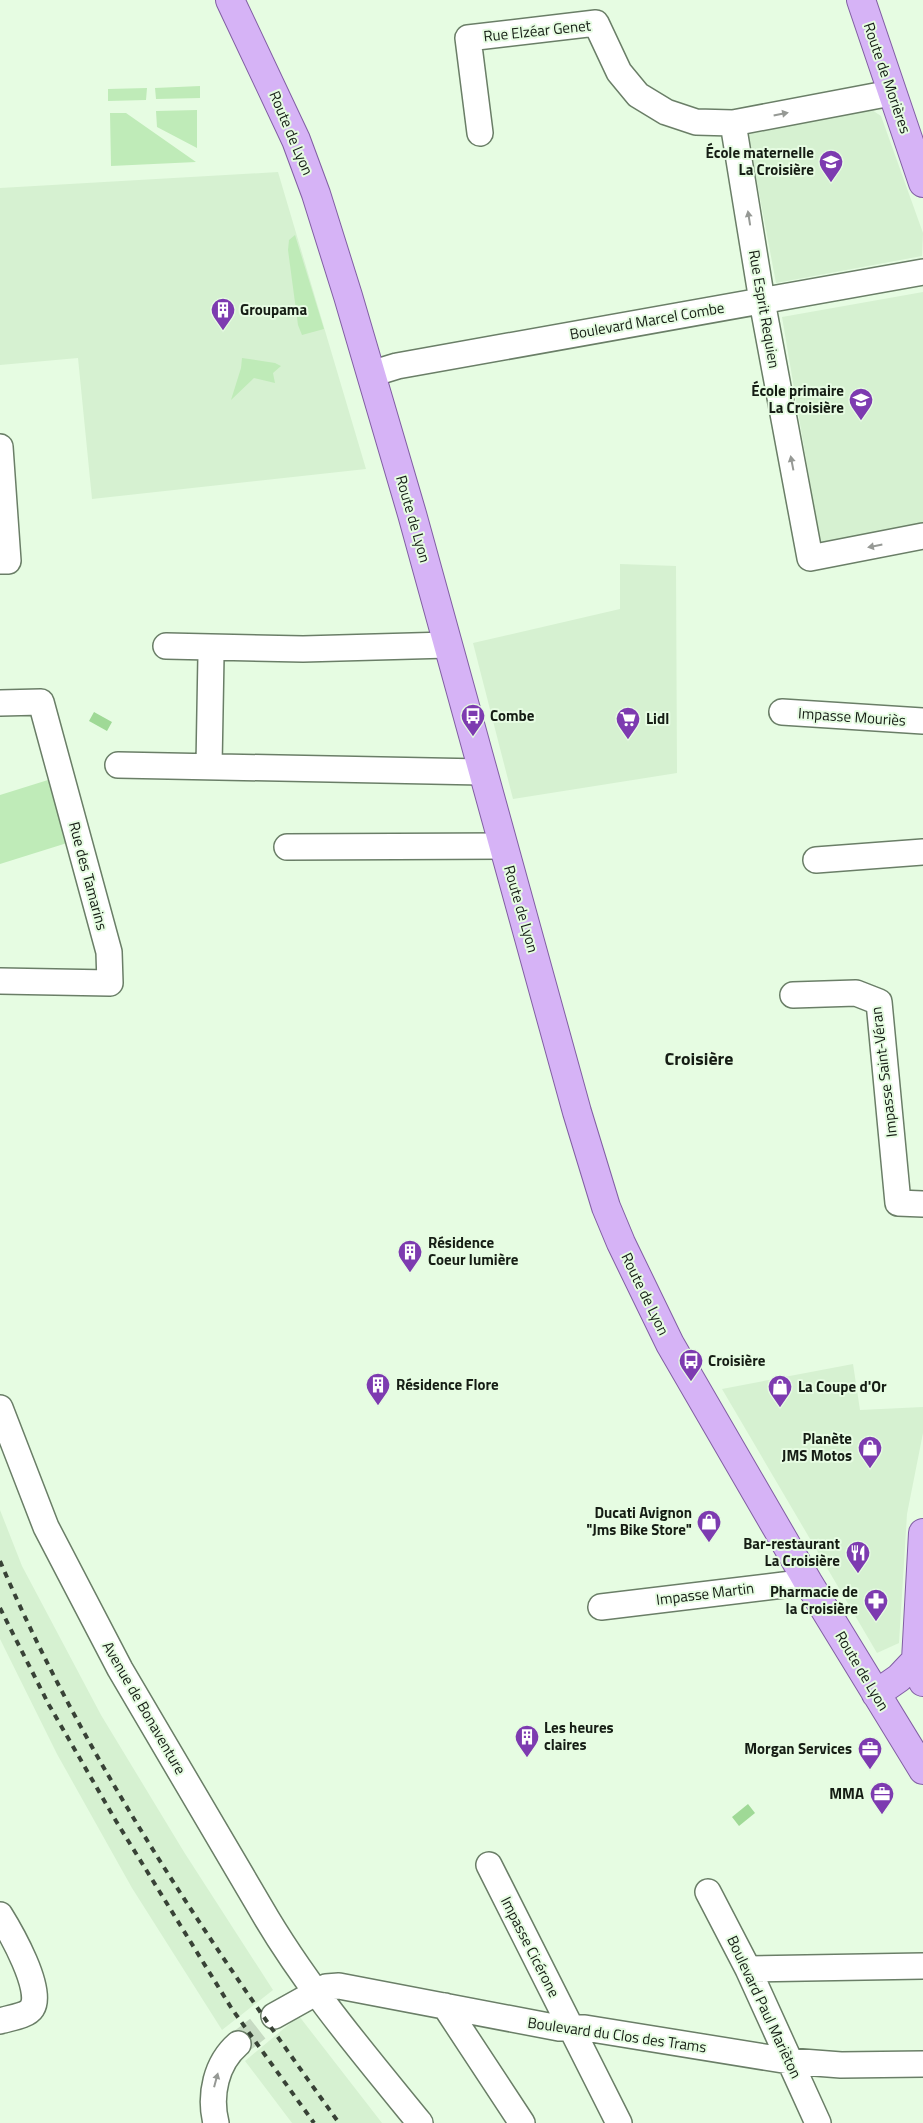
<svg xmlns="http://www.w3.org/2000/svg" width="923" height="2123" font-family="'Titillium Web',sans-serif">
<rect width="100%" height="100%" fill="#e6fce2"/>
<path fill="#d6f1d1" d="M 872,110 L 881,116 L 923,233 L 922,256 L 776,283 L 748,134 Z
M 278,172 L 366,469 L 92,499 L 78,358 L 0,365 L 0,188 Z
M 923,292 L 923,526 L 820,542 L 782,317 Z
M 620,564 L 676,566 L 677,773 L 513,799 L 473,643 L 620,609 Z
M 853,1364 L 860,1410 L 923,1407 L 923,1433 L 907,1514 L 899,1643 L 877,1653 L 722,1389 Z
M 0,1510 L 22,1566 L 101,1715 L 184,1852 L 273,1990 L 222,2030 L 132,1888 L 57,1754 L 0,1639 Z
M 299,2016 L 382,2123 L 292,2123 L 245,2061 Z"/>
<path fill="#bfebb8" d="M 200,86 L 200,98 L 156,99 L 155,88 Z
M 147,88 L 146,100 L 108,101 L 108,89 Z
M 197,110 L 197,148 L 157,127 L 156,111 Z
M 110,113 L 126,113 L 196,162 L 111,166 Z
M 295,235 L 324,329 L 302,335 L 298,325 L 288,250 L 289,240 Z
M 242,358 L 275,363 L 281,366 L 273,373 L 275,383 L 254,378 L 231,400 L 241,368 Z
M 48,780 L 67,843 L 0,864 L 0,795 Z"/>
<path fill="#9fd996" d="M 94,712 L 112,722 L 107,731 L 89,721 Z
M 748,1804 L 755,1813 L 739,1826 L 732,1817 Z"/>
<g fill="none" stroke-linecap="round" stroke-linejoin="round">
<path stroke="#c7dbc3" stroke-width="25" stroke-dasharray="25 12" stroke-linecap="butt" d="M 238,2044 L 274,2016"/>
<defs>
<path id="minor" d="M 733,123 L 762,301 L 810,558 L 923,536
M 480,133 L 468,38 L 596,23 L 619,72 L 638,95 L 666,112 L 696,122 L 733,123 L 891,93
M 371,374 L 397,366 L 923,272
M 0,447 L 8,561 L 0,561
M 166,646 L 303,649 L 448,645
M 0,703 L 41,702 L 109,952 L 110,983 L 0,981
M 782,712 L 923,721
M 118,765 L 482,772
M 209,766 L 211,655
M 287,847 L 503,846
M 816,860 L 923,852
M 793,995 L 856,993 L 879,1002 L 898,1203 L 923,1204
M 0,1408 L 46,1527 L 120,1669 L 260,1907 C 305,1985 363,2053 420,2123
M 601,1607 L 808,1582
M 489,1865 L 619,2123
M 708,1892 L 748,1969 L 818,2123
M 0,1915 C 10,1931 44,1990 32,2008 C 27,2016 9,2018 0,2021
M 748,1969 L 923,1966
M 445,2006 L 522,2123
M 274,2016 L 326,1987 L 339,1986 L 559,2028 L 585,2028 L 789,2061 L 841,2065 L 923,2064
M 216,2123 C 209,2095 216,2063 238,2044"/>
<path id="major" d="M 230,0 L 296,140 L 316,194 L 348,296 L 412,514 L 577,1112 L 606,1207 L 621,1243 L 670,1344 L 808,1582 L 923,1770
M 861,0 L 923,183
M 923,1533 L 916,1660 L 923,1682
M 876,1694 L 899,1678 L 916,1660"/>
</defs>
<use href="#minor" stroke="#6a7e67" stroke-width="28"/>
<use href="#major" stroke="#815ea3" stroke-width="30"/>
<use href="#minor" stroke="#fff" stroke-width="25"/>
<use href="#major" stroke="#d6b3f6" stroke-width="28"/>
<path stroke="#384236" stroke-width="4" stroke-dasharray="6 6" stroke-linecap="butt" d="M 0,1561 C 86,1763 211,1945 339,2123
M 0,1608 L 49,1705 L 116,1821 L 232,2009 L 314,2123"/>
</g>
<defs><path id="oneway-solid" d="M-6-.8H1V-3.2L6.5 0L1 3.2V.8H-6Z" transform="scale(1.25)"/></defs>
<g fill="#969995">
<use href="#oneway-solid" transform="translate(781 114) rotate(-11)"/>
<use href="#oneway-solid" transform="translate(749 218) rotate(-99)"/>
<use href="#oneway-solid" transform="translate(792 463) rotate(-101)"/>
<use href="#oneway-solid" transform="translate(875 546) rotate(169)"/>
<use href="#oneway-solid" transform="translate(216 2080) rotate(-75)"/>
</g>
<defs>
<symbol id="school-pin" viewBox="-11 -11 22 30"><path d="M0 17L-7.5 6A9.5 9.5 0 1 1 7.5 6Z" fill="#7d3bb0" stroke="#e6fce2"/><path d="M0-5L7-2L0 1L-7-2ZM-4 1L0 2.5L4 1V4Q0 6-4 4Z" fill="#fff"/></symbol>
<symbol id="building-pin" viewBox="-11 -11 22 30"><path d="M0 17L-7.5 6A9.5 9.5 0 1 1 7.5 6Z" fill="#7d3bb0" stroke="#e6fce2"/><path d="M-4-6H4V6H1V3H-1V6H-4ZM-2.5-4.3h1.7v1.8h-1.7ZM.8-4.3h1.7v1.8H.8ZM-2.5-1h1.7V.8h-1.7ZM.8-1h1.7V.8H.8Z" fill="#fff"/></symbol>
<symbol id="bus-pin" viewBox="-11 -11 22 30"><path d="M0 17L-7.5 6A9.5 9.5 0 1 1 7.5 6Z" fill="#7d3bb0" stroke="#e6fce2"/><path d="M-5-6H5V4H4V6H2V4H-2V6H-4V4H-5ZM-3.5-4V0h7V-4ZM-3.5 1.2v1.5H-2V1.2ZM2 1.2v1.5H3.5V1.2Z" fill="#fff"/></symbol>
<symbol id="supermarket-pin" viewBox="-11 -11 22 30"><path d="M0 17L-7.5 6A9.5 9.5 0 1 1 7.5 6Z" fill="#7d3bb0" stroke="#e6fce2"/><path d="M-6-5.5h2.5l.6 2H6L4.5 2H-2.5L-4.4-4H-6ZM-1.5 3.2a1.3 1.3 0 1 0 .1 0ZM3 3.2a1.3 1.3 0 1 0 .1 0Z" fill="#fff"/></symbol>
<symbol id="shop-pin" viewBox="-11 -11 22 30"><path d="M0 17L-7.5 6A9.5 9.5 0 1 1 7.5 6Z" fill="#7d3bb0" stroke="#e6fce2"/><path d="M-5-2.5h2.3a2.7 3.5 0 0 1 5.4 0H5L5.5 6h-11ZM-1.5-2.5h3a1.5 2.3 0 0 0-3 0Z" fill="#fff"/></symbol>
<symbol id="restaurant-pin" viewBox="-11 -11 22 30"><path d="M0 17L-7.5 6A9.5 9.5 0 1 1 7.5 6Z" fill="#7d3bb0" stroke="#e6fce2"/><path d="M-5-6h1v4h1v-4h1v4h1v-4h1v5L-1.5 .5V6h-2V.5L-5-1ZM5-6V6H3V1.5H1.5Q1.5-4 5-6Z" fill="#fff"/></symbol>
<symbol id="pharmacy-pin" viewBox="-11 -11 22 30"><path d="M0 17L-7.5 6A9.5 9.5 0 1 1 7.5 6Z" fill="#7d3bb0" stroke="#e6fce2"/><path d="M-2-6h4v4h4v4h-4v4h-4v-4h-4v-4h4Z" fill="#fff"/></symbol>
<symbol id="office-pin" viewBox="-11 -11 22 30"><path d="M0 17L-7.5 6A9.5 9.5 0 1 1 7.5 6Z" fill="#7d3bb0" stroke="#e6fce2"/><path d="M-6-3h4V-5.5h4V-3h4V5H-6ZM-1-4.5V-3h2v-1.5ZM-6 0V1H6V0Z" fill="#fff"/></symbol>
</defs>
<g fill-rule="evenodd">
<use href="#school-pin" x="817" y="148" width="28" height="38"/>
<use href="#building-pin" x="209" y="296" width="28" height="38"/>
<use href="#school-pin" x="847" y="386" width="28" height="38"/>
<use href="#bus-pin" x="459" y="702" width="28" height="38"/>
<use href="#supermarket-pin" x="614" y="705" width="28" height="38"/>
<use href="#building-pin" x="396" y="1238" width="28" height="38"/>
<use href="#bus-pin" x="677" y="1347" width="28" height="38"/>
<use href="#building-pin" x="364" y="1371" width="28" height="38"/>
<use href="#shop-pin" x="766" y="1373" width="28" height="38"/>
<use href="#shop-pin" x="856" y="1434" width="28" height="38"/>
<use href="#shop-pin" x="695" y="1508" width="28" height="38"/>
<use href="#restaurant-pin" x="844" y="1539" width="28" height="38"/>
<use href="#pharmacy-pin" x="862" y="1587" width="28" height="38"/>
<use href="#building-pin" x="513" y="1723" width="28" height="38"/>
<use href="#office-pin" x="856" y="1735" width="28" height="38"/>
<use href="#office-pin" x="868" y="1780" width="28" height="38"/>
</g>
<g text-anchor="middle" stroke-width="4" stroke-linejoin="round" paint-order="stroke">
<g font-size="15" fill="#151d14" stroke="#e6fce2">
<text transform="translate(537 31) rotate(-6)" y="5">Rue Elzéar Genet</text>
<text transform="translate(887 78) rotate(71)" y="5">Route de Morières</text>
<text transform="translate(291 133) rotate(67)" y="5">Route de Lyon</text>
<text transform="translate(764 309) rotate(80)" y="5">Rue Esprit Requien</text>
<text transform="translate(647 321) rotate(-10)" y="5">Boulevard Marcel Combe</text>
<text transform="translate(413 519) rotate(74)" y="5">Route de Lyon</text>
<text transform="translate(852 717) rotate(4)" y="5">Impasse Mouriès</text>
<text transform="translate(88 876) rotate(75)" y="5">Rue des Tamarins</text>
<text transform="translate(521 909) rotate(74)" y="5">Route de Lyon</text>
<text transform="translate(884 1072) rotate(-97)" y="5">Impasse Saint-Véran</text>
<text transform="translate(645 1294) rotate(64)" y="5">Route de Lyon</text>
<text transform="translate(705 1594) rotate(-7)" y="5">Impasse Martin</text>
<text transform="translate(862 1671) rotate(59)" y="5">Route de Lyon</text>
<text transform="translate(144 1708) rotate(60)" y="5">Avenue de Bonaventure</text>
<text transform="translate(530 1947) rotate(63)" y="5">Impasse Cicérone</text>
<text transform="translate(764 2007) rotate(65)" y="5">Boulevard Paul Marièton</text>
<text transform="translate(617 2035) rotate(8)" y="5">Boulevard du Clos des Trams</text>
</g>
<g font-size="15" font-weight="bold" fill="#151d14" stroke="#e6fce2" text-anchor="end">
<text x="814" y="158">École maternelle<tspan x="814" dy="17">La Croisière</tspan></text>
<text x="240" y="315" text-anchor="start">Groupama</text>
<text x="844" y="396">École primaire<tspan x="844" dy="17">La Croisière</tspan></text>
<text x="490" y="721" text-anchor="start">Combe</text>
<text x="646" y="724" text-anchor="start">Lidl</text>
<text x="428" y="1248" text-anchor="start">Résidence<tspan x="428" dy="17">Coeur lumière</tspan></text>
<text x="708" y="1366" text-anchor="start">Croisière</text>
<text x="396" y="1390" text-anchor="start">Résidence Flore</text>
<text x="798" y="1392" text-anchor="start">La Coupe d'Or</text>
<text x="852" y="1444">Planète<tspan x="852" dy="17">JMS Motos</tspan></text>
<text x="692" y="1518">Ducati Avignon<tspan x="692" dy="17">"Jms Bike Store"</tspan></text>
<text x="840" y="1549">Bar-restaurant<tspan x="840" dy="17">La Croisière</tspan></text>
<text x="858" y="1597">Pharmacie de<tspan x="858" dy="17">la Croisière</tspan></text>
<text x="544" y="1733" text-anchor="start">Les heures<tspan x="544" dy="17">claires</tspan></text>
<text x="852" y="1754">Morgan Services</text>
<text x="864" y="1799">MMA</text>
</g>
<g font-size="18" font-weight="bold" fill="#151d14" stroke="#e6fce2">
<text x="699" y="1065">Croisière</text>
</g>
</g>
</svg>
